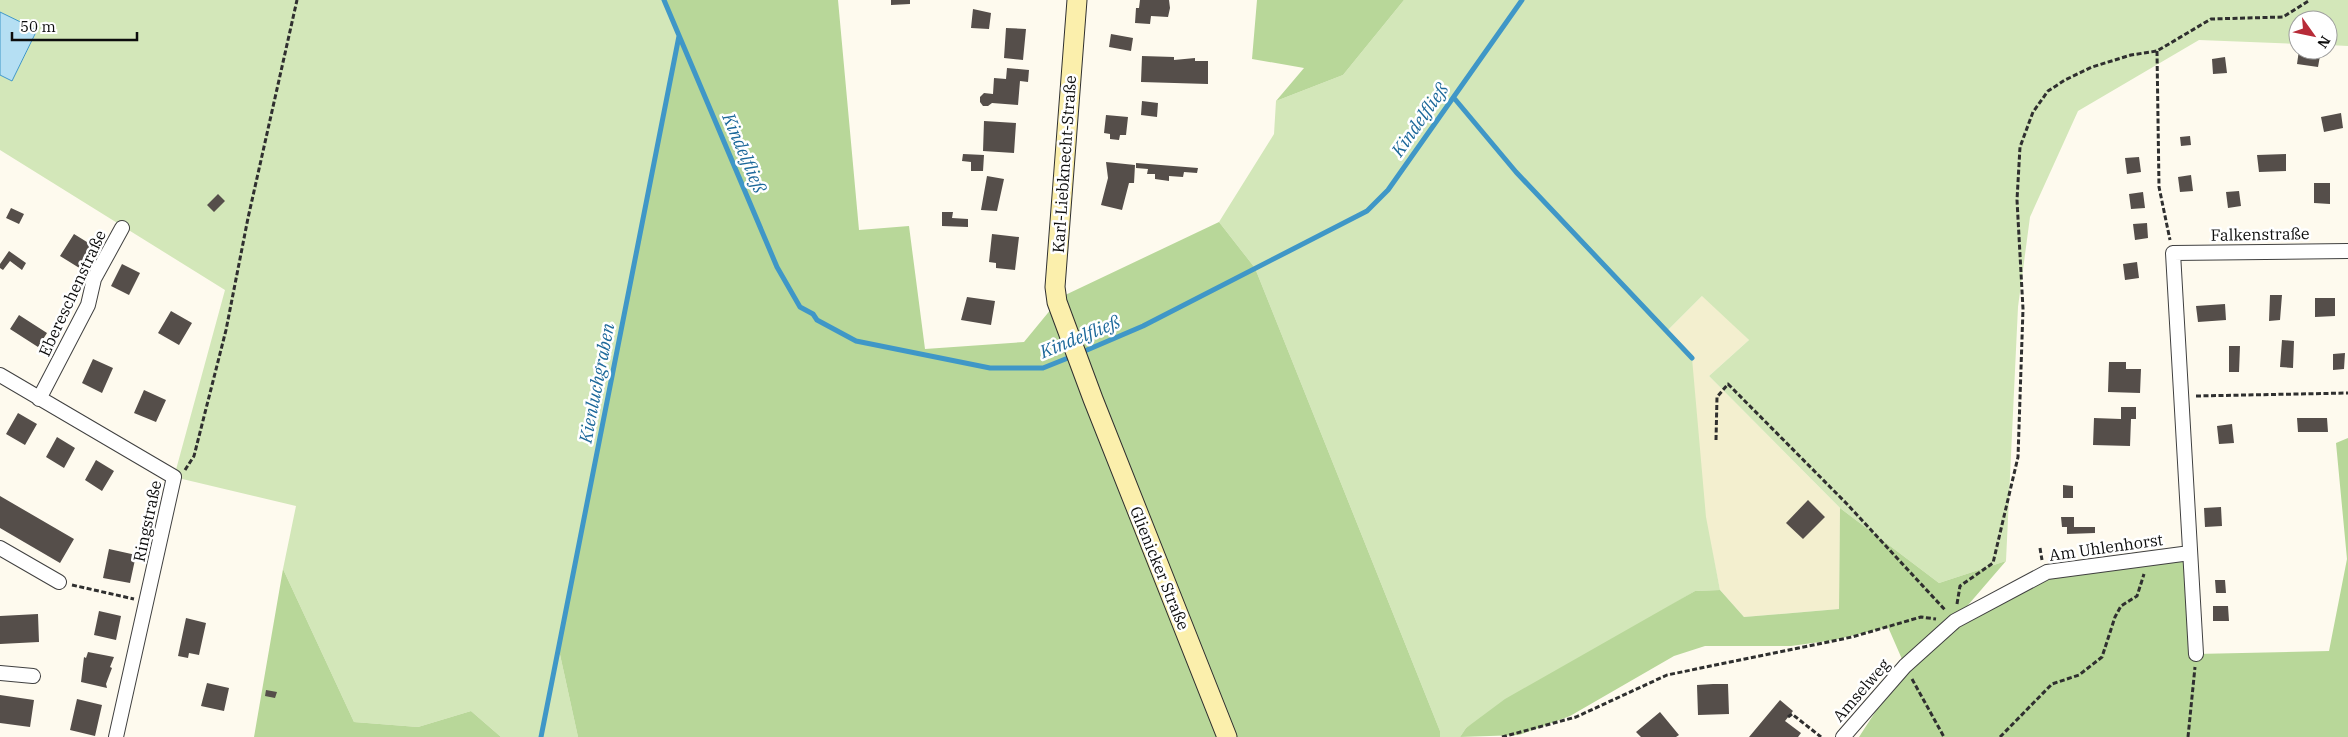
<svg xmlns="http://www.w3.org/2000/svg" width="2348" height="737" font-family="'IBM Plex Serif',serif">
<rect width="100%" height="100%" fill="#fefaee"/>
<path fill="#f3efcf" d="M 1703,295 L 1749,340 L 1709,376 L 1840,508 L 1839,609 L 1744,617 L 1720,590 L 1667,331 Z"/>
<path fill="#d3e7b9" d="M 0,0 L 664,0 L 680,35 L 559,650 L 578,737 L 501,737 L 471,711 L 418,727 L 354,722 L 283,569 L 296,506 L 174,477 L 225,290 L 0,150 L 0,75 L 12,81 L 37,31 L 0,12 Z
M 1404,0 L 2348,0 L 2348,46 L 2328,45 L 2328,20 L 2298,20 L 2298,44 L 2199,40 L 2078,111 L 2030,217 L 2018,307 L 2006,561 L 1939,583 L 1840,508 L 1709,376 L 1749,340 L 1702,296 L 1667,331 L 1692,358 L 1706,517 L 1720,590 L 1695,591 L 1466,728 L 1460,737 L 1440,737 L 1440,731 L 1255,268 L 1219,222 L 1274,134 L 1276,101 L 1343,75 Z"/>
<path fill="#b8d799" d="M 664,0 L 838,0 L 859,230 L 909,226 L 925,349 L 1024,342 L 1061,297 L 1219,222 L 1255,268 L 1440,731 L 1440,737 L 578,737 L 559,650 L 680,35 Z
M 1257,0 L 1404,0 L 1343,75 L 1276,101 L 1304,68 L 1252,59 Z
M 2348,438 L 2348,737 L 1859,737 L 1905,666 L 1888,627 L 1834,640 L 1791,646 L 1705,646 L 1674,656 L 1570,716 L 1519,735 L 1460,737 L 1466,728 L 1505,699 L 1695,591 L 1720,590 L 1744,617 L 1839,609 L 1840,508 L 1939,583 L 2006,561 L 1956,619 L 2047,572 L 2190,553 L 2196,654 L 2329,651 L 2347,559 L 2336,443 Z
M 283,569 L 354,722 L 418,727 L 471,711 L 501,737 L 254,737 Z"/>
<path fill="#b5dff3" stroke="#3f97c7" d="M 0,12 L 37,30 L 12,81 L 0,75 Z"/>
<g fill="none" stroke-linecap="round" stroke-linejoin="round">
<path stroke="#3f97c7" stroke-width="5" d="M 664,0 L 777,267 L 800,307 L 813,314 L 817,320 L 856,341 L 990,368 L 1043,368 L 1073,356
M 1454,98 L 1516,172 L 1692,358
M 1080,353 L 1143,326 L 1367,211 L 1388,190 L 1522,0
M 541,737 L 679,36"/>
</g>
<path fill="#554e4a" d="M 891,0 L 910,0 L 910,4 L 891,5 Z
M 1140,0 L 1169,0 L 1170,8 L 1168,17 L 1151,16 L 1150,24 L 1135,23 L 1136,8 L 1139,8 Z
M 973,9 L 991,13 L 989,29 L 971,28 Z
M 1006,28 L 1026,29 L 1023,60 L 1004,58 Z
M 1111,34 L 1133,38 L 1131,51 L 1109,47 Z
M 2299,50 L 2321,50 L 2318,67 L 2297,64 Z
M 1142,56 L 1174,57 L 1174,60 L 1195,58 L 1195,61 L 1208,61 L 1208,84 L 1141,82 Z
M 2225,57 L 2227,73 L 2213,74 L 2212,59 Z
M 1007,68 L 1029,70 L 1028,82 L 1020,81 L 1018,105 L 992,103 L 988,106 L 983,106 L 980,102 L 980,97 L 984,93 L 993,94 L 994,78 L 1006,79 Z
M 1142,101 L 1158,103 L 1157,117 L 1141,115 Z
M 2341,113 L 2343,128 L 2324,132 L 2321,117 Z
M 1106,115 L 1128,117 L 1126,135 L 1120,135 L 1119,140 L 1110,139 L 1110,134 L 1104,133 Z
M 984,121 L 1016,123 L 1014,153 L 983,151 Z
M 2190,136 L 2191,145 L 2181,146 L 2180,137 Z
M 963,154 L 984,155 L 983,171 L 971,171 L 971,162 L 962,161 Z
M 2286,154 L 2286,171 L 2259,172 L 2257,155 Z
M 2139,157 L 2141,172 L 2127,174 L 2125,158 Z
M 1106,162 L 1135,165 L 1134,183 L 1129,183 L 1122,210 L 1101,205 L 1108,178 Z
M 1136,163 L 1198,168 L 1197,173 L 1184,172 L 1183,177 L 1169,176 L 1169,181 L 1155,179 L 1155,174 L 1147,174 L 1148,169 L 1136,168 Z
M 2191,175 L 2193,191 L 2180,192 L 2178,177 Z
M 987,176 L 1004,179 L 997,211 L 981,210 Z
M 2314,183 L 2330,183 L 2330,204 L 2314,203 Z
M 2239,191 L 2241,206 L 2228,208 L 2226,192 Z
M 2143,192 L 2145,208 L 2131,209 L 2129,194 Z
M 218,194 L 225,201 L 214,212 L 207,205 Z
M 11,208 L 24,214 L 19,224 L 6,218 Z
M 942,212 L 953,212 L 952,218 L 968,219 L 968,227 L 942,226 Z
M 2147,223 L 2148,238 L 2135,240 L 2133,224 Z
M 74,234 L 95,247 L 81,269 L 60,256 Z
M 992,234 L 1019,237 L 1015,270 L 996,268 L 996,263 L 989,262 Z
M 9,251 L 26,263 L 22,270 L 10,261 L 3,270 L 0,268 L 0,264 Z
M 2137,262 L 2139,278 L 2125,280 L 2123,264 Z
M 122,264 L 140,273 L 129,295 L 111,286 Z
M 2270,295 L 2282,295 L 2280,320 L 2269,321 Z
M 967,297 L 995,301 L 991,325 L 961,320 Z
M 2315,298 L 2335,298 L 2335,316 L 2315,317 Z
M 2225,304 L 2226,320 L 2198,322 L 2196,306 Z
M 171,311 L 192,323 L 179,345 L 158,333 Z
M 19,315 L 47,333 L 38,347 L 10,329 Z
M 2282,340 L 2294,341 L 2293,368 L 2280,367 Z
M 2229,346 L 2240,346 L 2239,372 L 2229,372 Z
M 2345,353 L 2344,369 L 2333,370 L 2333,354 Z
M 93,359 L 113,368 L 102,393 L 82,383 Z
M 2109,362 L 2126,362 L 2126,369 L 2141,369 L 2140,393 L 2108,392 Z
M 144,390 L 166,400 L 156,422 L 134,413 Z
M 2121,407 L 2136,407 L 2136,419 L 2131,419 L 2130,446 L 2093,445 L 2094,418 L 2121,419 Z
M 18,413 L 37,424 L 25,445 L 6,434 Z
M 2297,418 L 2327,418 L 2328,432 L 2298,432 Z
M 2232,424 L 2234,443 L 2219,444 L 2217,426 Z
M 57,437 L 75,448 L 64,468 L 46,457 Z
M 96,460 L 114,471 L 102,491 L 85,480 Z
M 2063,485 L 2073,486 L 2073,498 L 2063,498 Z
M 0,496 L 74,539 L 60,563 L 0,528 Z
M 1808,500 L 1825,517 L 1803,539 L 1786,523 Z
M 2221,507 L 2222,526 L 2205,527 L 2204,508 Z
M 2061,517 L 2074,517 L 2074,527 L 2095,527 L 2095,533 L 2067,534 L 2067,527 L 2062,527 Z
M 109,549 L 136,555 L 130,583 L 103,578 Z
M 2215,580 L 2225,580 L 2226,593 L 2216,593 Z
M 2213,606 L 2228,606 L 2229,621 L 2213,621 Z
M 99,611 L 121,616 L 116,640 L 94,635 Z
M 38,614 L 39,642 L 0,644 L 0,616 Z
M 186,618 L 206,623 L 199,655 L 189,653 L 188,658 L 178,656 Z
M 88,652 L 114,657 L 110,667 L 112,668 L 106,684 L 107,688 L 81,682 L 84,657 L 86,658 Z
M 207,683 L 229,688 L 224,711 L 201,706 Z
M 1713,684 L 1728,684 L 1729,714 L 1698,715 L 1697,685 Z
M 266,690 L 277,692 L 275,698 L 265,696 Z
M 0,695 L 34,700 L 30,727 L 0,723 Z
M 77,699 L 102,705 L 95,736 L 70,730 Z
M 1780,700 L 1793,711 L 1785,721 L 1801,733 L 1798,737 L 1749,737 Z
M 1660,712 L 1679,735 L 1676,737 L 1641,737 L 1636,732 Z"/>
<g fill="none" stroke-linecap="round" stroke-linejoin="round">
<defs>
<path id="street" d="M 0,375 L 174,477 L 116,737
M 39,399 L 88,305 L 94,279 L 122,228
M 0,548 L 59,582
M 2196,654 L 2173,253 L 2348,251
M 0,673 L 33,676
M 1843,737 L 1905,666 L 1955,621 L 2047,572 L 2190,553"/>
<path id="secondary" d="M 1077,0 L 1055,287 L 1057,302 L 1093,399 L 1227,737"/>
</defs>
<use href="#street" stroke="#404040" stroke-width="16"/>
<use href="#secondary" stroke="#2f2f2f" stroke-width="21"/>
<path stroke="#2f2f2f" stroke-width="3" stroke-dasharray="5 2.5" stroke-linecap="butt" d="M 2157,51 L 2159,187 L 2170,240
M 2196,396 L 2348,393
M 1716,440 L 1717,397 L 1728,384 L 1846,503 L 1946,611
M 185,470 L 194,456 L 226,330 L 248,218 L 297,0
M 2040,548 L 2042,560
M 72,585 L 134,599
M 1957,604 L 1960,586 L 1993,563 L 2018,457 L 2023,309 L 2017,200 L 2020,147 L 2033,112 L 2048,91 L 2065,80 L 2092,67 L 2131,55 L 2157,51 L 2211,19 L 2283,17 L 2310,0
M 1912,679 L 1944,737
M 1788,717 L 1792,714 L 1821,737
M 1502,737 L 1576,717 L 1667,675 L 1852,637 L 1921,617 L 1936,619
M 2000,737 L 2052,684 L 2079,675 L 2102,657 L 2115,617 L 2121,606 L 2137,596 L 2144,574
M 2188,737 L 2195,667"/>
<use href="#street" stroke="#fff" stroke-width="14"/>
<use href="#secondary" stroke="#fbefac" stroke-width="19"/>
</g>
<g text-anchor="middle" stroke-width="5" stroke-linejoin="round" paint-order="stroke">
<g font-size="16" fill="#0d0d0d" stroke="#fff">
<text transform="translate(1064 164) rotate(-86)" y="6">Karl-Liebknecht-Straße</text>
<text transform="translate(2260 234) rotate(-1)" y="6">Falkenstraße</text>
<text transform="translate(72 293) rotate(-65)" y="6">Ebereschenstraße</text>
<text transform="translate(147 521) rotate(-78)" y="6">Ringstraße</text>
<text transform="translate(2106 547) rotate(-8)" y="6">Am Uhlenhorst</text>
<text transform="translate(1160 568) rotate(68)" y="6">Glienicker Straße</text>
<text transform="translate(1861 690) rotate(-49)" y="6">Amselweg</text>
</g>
<g font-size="18" font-style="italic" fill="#1c689a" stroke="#fff">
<text transform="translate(1420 120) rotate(-55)" y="6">Kindelfließ</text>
<text transform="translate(744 153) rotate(67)" y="6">Kindelfließ</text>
<text transform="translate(1080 337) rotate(-22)" y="6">Kindelfließ</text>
<text transform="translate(597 383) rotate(-79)" y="6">Kienluchgraben</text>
</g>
</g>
<g transform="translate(2313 35) rotate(123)"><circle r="24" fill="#ffffff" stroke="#9e9e9e"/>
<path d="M0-4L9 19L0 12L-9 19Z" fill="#b72b38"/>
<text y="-8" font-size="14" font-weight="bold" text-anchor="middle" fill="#0d0d0d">N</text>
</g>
<path d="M12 32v8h125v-8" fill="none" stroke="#0d0d0d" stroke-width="2.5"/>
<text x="20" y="32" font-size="15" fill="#0d0d0d" stroke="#ffffff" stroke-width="4" paint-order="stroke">50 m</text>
</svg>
